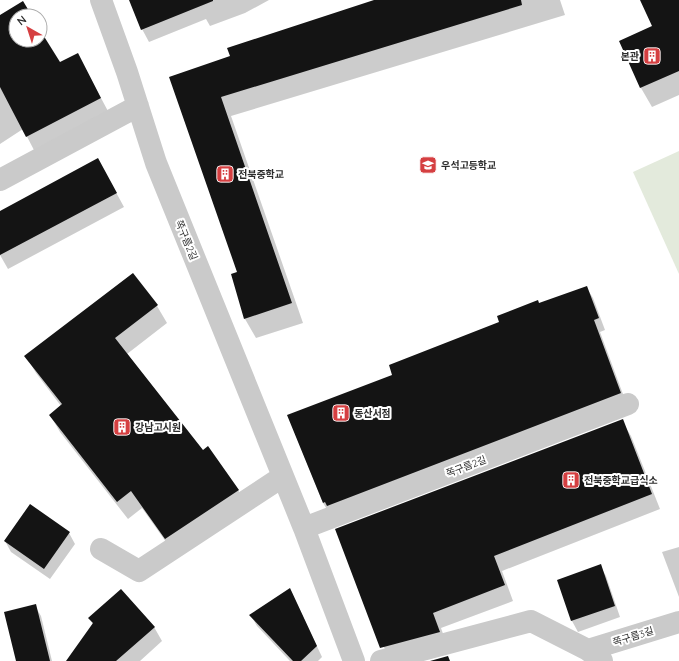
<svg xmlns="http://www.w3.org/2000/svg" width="679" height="661" font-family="Quicksand,'Noto Sans KR',sans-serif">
<rect width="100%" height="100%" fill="#fff"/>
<path fill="#e3eadc" d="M 679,151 L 679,274 L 633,172 Z"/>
<path fill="#0003" d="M 130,0 L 269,0 L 245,13 L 210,26 L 206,19 L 149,42 L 142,29 Z
M 377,0 L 560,0 L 565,15 L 231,116 L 303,323 L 256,338 L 245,319 L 232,275 L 238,273 L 170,77 L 231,57 Z
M 642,0 L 679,0 L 679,95 L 652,107 L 641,88 L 620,42 L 654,27 Z
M 22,3 L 31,16 L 16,16 L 16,40 L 40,40 L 40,32 L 59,64 L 86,70 L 109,113 L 35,152 L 23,129 L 0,144 L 0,16 Z
M 106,174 L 124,207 L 8,269 L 0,255 L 0,212 Z
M 132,274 L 157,306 L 167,323 L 127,354 L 203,451 L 238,490 L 248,508 L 176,556 L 142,508 L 128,519 L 60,432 L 50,415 L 61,406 L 36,373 L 26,356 Z
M 586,287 L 593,298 L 605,330 L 600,332 L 627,405 L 330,514 L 323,503 L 288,416 L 394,376 L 539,304 Z
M 622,421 L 631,436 L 660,509 L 502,571 L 513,601 L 441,628 L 448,648 L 385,649 L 376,634 Z
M 69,533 L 75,544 L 50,579 L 11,552 L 5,541 Z
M 679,547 L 679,597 L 662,552 Z
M 600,566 L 606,576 L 620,617 L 578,632 L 572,621 L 558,580 Z
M 290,589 L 322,657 L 318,661 L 290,661 L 257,626 L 251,616 Z
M 35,606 L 41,616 L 52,661 L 17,661 Z
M 90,618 L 154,627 L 162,641 L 140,661 L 67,661 L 93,625 Z"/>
<path fill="#141414" d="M 129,0 L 213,0 L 213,1 L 141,30 Z
M 374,0 L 521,0 L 522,5 L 221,97 L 292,303 L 244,319 L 231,274 L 237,272 L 169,77 L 230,56 L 227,48 Z
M 640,0 L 679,0 L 679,71 L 640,88 L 619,41 L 652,26 Z
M 23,1 L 32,16 L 16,16 L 16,40 L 40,40 L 40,30 L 60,62 L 78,53 L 101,98 L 26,137 L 0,87 L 0,15 Z
M 98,158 L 117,193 L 0,255 L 0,211 Z
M 133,273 L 158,305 L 115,338 L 203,450 L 208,446 L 239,490 L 165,539 L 131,491 L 117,502 L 49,415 L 62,404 L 24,356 Z
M 587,286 L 599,318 L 594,320 L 621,393 L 327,506 L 325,502 L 323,503 L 287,415 L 392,375 L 389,365 L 499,322 L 497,316 L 538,300 L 539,303 Z
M 623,419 L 652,494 L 494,556 L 505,585 L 433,613 L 440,632 L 380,648 L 335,529 Z
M 30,504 L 70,532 L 44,569 L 4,541 Z
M 601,564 L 615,606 L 571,621 L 557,580 Z
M 290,588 L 317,646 L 301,661 L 293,661 L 249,615 Z
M 121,589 L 155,627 L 116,661 L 66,661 L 93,623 L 88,618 Z
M 36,604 L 50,661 L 16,661 L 4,612 Z
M 448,656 L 450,661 L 430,661 Z"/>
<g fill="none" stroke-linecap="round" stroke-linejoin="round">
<path stroke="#cacaca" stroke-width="22" d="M 101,0 L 127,72 L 156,163 L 304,528 L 354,661
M 0,180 L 138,106
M 304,528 L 628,404
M 101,549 L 139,571 L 282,477
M 588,650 L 679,622
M 381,661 L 531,621 L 588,650 L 602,661"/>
</g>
<defs>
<symbol id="building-square" viewBox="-11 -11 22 22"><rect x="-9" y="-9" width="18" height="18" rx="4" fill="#d53f41" stroke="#fff"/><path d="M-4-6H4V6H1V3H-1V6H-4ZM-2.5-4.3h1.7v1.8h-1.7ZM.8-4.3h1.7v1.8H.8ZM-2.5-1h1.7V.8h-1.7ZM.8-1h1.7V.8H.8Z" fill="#fff"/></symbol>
<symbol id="school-square" viewBox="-11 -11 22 22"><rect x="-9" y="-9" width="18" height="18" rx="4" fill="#d53f41" stroke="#fff"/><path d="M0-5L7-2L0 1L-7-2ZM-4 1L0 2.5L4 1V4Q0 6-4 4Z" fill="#fff"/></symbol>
</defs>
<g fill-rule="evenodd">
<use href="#building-square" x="642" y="46" width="20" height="20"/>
<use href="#school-square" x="418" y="155" width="20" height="20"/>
<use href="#building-square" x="215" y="164" width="20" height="20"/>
<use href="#building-square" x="331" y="403" width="20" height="20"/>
<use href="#building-square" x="112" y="417" width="20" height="20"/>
<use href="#building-square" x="561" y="470" width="20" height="20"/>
</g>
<g text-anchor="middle" stroke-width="4" stroke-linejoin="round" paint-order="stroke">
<g font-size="10" font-weight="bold" fill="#2d2d2d" stroke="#fff" text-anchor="start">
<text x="639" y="60" text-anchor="end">본관</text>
<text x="441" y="169">우석고등학교</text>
<text x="238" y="178">전북중학교</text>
<text x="354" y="417">동산서점</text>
<text x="135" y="431">강남고시원</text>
<text x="584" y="484">전북중학교급식소</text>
</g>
<g font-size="10" fill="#2d2d2d" stroke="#fff">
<text transform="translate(187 240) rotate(68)" y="4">쪽구름2길</text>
<text transform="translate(466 466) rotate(-21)" y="4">쪽구름2길</text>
<text transform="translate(633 636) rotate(-17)" y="4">쪽구름3길</text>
</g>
</g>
<g transform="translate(28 28) rotate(321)"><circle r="19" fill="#ffffff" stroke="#ababab"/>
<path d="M0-3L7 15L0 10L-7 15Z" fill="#d53f41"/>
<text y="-6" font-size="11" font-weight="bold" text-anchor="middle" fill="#2d2d2d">N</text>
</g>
</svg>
